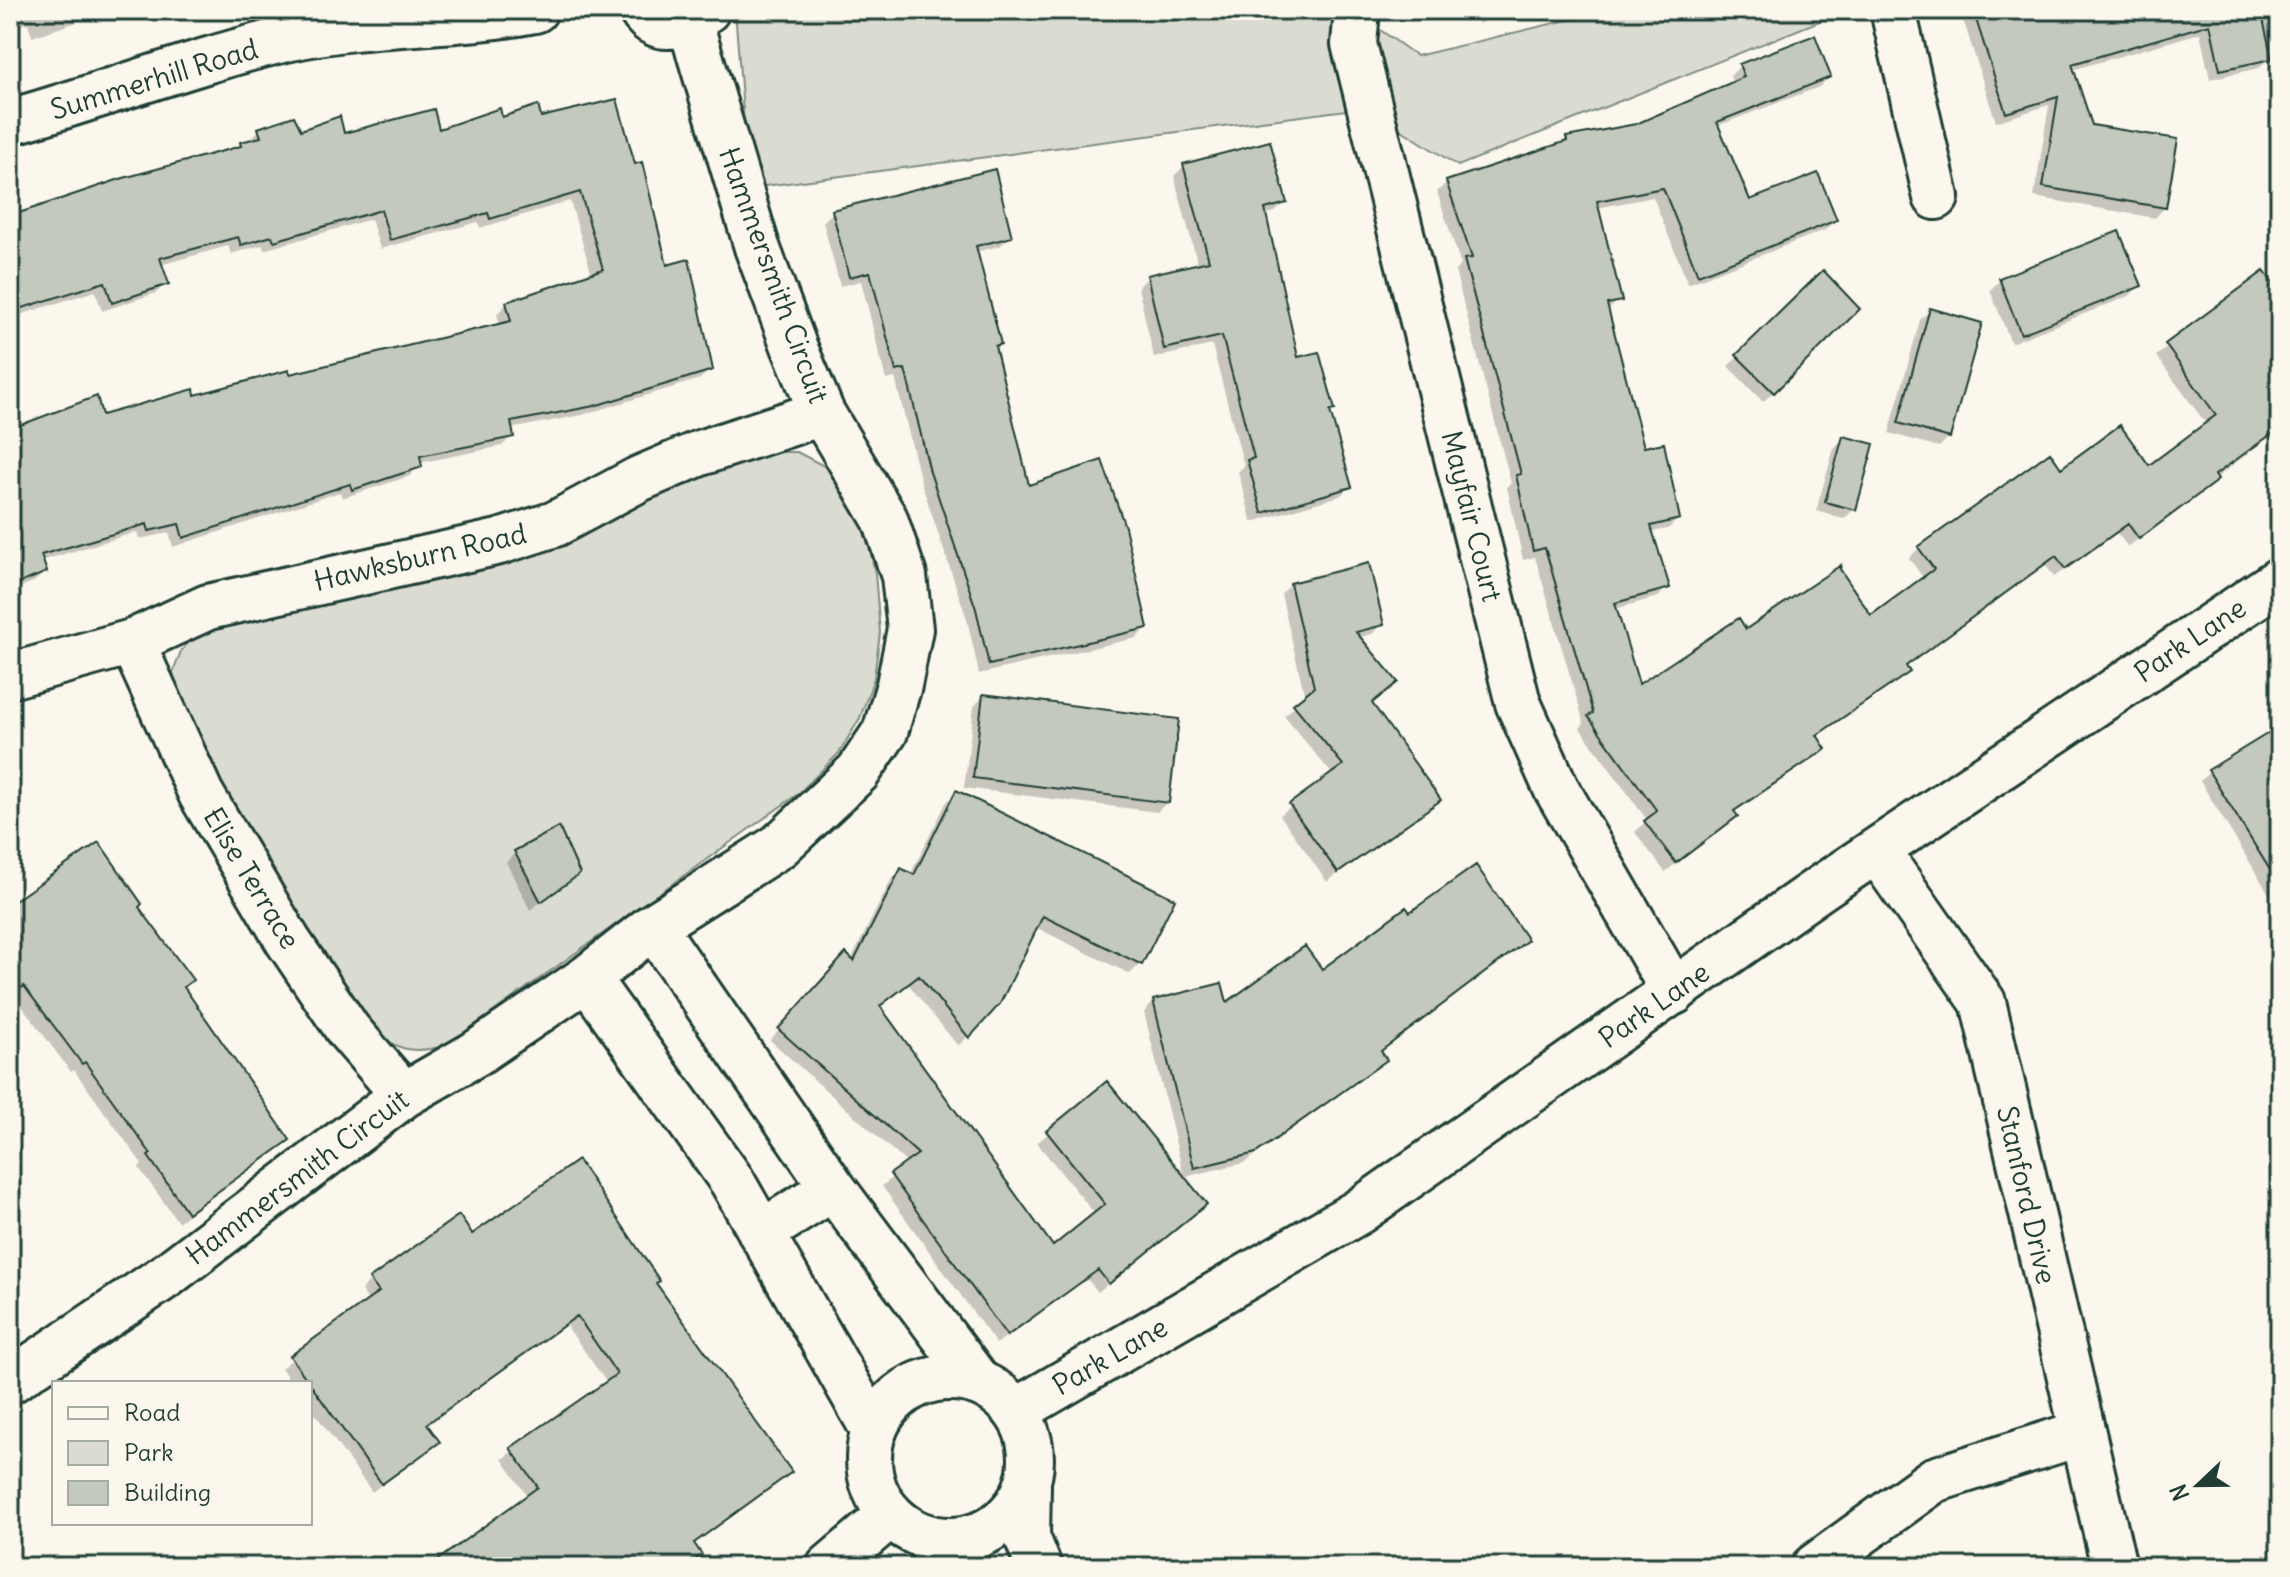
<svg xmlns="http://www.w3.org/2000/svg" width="2290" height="1577" font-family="Delius,sans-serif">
<rect width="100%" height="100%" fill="#fbf7ec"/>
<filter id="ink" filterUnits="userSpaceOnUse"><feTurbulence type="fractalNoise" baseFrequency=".0125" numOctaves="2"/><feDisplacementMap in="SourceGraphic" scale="16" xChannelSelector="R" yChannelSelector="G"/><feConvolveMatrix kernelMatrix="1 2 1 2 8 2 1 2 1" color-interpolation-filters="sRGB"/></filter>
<g filter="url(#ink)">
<path fill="#dbdcd1" stroke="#7d8c82" stroke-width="2" d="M 735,10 L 1340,10 L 1362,108 L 749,188 Z
M 1352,10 L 1417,56 L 1576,18 L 1580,10 L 1847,10 L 1458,166 L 1367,108 Z
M 753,452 L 797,452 L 828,468 L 867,535 L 875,573 L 880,633 L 874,678 L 860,718 L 839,753 L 798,794 L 447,1045 C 409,1056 396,1049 366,1026 L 222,803 L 170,681 L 181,651 L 204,625 Z"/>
<path fill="#0003" d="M 10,10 L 113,10 L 32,37 L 28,23 L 10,27 Z
M 1471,10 L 1502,10 L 1479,24 Z
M 1960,10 L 2280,10 L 2280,47 L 2268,50 L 2269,58 L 2259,68 L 2210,79 L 2200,33 L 2072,70 L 2090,126 L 2165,207 L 2155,218 L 2034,197 L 2049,105 L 1996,122 Z
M 1740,66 L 1829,77 L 1819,87 L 1717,126 L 1749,202 L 1835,220 L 1825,230 L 1688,284 L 1653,197 L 1597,208 L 1619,300 L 1607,311 L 1643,450 L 1678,519 L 1668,529 L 1651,532 L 1668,587 L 1658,597 L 1615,609 L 1638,687 L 1746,632 L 1871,618 L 1924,579 L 1909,558 L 1919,548 L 2061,471 L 2149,468 L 2207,425 L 2156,356 L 2263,274 L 2280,297 L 2280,428 L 2128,547 L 2117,533 L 2054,577 L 2045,564 L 1904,667 L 1907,672 L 1897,682 L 1816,737 L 1824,748 L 1814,758 L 1733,813 L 1736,816 L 1726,826 L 1665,872 L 1635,832 L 1647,820 L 1580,728 L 1584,723 L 1535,557 L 1523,560 L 1507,487 L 1511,483 L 1455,271 L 1461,265 L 1437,192 L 1447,182 L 1561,145 L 1567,139 L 1637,126 L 1733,84 L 1730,76 Z
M 500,120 L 540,120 L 665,267 L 711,369 L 700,379 L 582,415 L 510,429 L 512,436 L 502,446 L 419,463 L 410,476 L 342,498 L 340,492 L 173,547 L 169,533 L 139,539 L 137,532 L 41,561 L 45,571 L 35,581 L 10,592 L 10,436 L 288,377 L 500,325 L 497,314 L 507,303 L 592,275 L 570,201 L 480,228 L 478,222 L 380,249 L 371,219 L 264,250 L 262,245 L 231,254 L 228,246 L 160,265 L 166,283 L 156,293 L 102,311 L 95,291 L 10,318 L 10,217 L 234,150 L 249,141 L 259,130 L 343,135 L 438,132 Z
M 1184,166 L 1285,202 L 1275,212 L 1264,215 L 1297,360 L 1333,409 L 1329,414 L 1350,486 L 1340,496 L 1252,522 L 1238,472 L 1244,466 L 1212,345 L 1154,358 L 1138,287 L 1148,277 L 1198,265 L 1174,176 Z
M 833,212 L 1010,236 L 1000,246 L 975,252 L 999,343 L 994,348 L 1028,487 L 1146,628 L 1136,638 L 979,674 L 967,619 L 921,482 L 895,378 L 886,380 L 861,281 L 840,286 L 823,222 Z
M 1823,273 L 1857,309 L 1763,402 L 1728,366 Z
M 2000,280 L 2139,286 L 2129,296 L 2011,343 L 1990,290 Z
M 1930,310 L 1949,437 L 1939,447 L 1889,433 L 1920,320 Z
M 1844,438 L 1854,509 L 1844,519 L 1816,511 L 1834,448 Z
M 1291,584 L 1382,624 L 1372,634 L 1358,638 L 1371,704 L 1438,800 L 1327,882 L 1280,815 L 1333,775 L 1284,716 L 1305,697 L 1281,594 Z
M 984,696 L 1167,802 L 1157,812 L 964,788 L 974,706 Z
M 2280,737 L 2280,912 L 2200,781 L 2210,771 Z
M 956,793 L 1140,964 L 1130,974 L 1035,927 L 968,1036 L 958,1046 L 908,984 L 878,1008 L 1053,1249 L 1095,1214 L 1037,1143 L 1107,1084 L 1195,1214 L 1098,1292 L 1087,1279 L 996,1344 L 882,1186 L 908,1164 L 770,1040 L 836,966 L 851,960 L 891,880 L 901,870 L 910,875 L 946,803 Z
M 516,852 L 578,874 L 530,910 L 506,862 Z
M 10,906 L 136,907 L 182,988 L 288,1140 L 178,1222 L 139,1168 L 142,1164 L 74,1070 L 71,1072 L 13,994 L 10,995 Z
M 1409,915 L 1526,940 L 1379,1053 L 1384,1060 L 1374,1070 L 1244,1163 L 1184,1177 L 1144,1012 L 1154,1002 L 1225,1005 L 1322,972 Z
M 471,1237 L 654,1284 L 789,1472 L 693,1544 L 700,1555 L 687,1567 L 433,1567 L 528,1497 L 502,1459 L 607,1383 L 566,1325 L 425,1426 L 437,1442 L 372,1492 L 310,1407 L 310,1383 L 292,1383 L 281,1368 L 369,1302 L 361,1290 L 371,1280 Z"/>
<path fill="#c4c9be" stroke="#1f3d34" stroke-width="2" d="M 1973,10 L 2261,10 L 2272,59 L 2220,70 L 2210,24 L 2072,64 L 2092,125 L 2178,139 L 2166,208 L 2043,187 L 2058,97 L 2006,113 Z
M 1815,35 L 1831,77 L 1717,122 L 1750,200 L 1818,173 L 1837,220 L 1698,275 L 1663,188 L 1597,201 L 1622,301 L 1607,304 L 1644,447 L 1664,443 L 1680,519 L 1651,526 L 1670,588 L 1615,603 L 1639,684 L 1739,618 L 1746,629 L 1841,565 L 1840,569 L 1871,615 L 1934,569 L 1918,547 L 2050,452 L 2061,468 L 2120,425 L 2149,465 L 2216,415 L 2165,344 L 2264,271 L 2280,293 L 2280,428 L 2215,475 L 2218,480 L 2139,539 L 2128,524 L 2065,569 L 2056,556 L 1906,666 L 1910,672 L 1817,735 L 1826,749 L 1734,811 L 1738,816 L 1676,863 L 1644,821 L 1657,811 L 1588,716 L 1593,713 L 1545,548 L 1533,551 L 1516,475 L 1521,474 L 1464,259 L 1472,258 L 1446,181 L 1567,141 L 1566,137 L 1636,124 L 1744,77 L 1739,64 Z
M 617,99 L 635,164 L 642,162 L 667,265 L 689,259 L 713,370 L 594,406 L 511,422 L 514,437 L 420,456 L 422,467 L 352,490 L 350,484 L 183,538 L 179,524 L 149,531 L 147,524 L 41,555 L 47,572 L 10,587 L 10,429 L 97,396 L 102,415 L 194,389 L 195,395 L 289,370 L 290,374 L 511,321 L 506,302 L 603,269 L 580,192 L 490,219 L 488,213 L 390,240 L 381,210 L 274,241 L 272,236 L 241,245 L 238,237 L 160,258 L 169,284 L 112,303 L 105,282 L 10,312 L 10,216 L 120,179 L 241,146 L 240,142 L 261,137 L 258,128 L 294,116 L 301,130 L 340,116 L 344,133 L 434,109 L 439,129 L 500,108 L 502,117 L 538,105 L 541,117 Z
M 1270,141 L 1287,203 L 1265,209 L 1298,357 L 1319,352 L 1335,410 L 1330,411 L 1352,487 L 1262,513 L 1247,460 L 1254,458 L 1222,336 L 1164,349 L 1147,275 L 1209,261 L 1183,164 Z
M 995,169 L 1012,237 L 976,246 L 1001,344 L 995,346 L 1029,485 L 1102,460 L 1125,527 L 1148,628 L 989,665 L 976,609 L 930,472 L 905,369 L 896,371 L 870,272 L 849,277 L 832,210 Z
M 2119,231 L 2142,286 L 2021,334 L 1999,278 Z
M 1823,270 L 1860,309 L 1774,393 L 1736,355 Z
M 1930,308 L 1982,323 L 1950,438 L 1898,423 Z
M 1843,436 L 1874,444 L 1856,510 L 1825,502 Z
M 1369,563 L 1384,625 L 1356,632 L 1398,682 L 1372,703 L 1441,800 L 1338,873 L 1289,804 L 1343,765 L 1293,704 L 1314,687 L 1290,583 Z
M 983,694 L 1179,719 L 1169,803 L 973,778 Z
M 2280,726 L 2280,886 L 2208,770 Z
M 956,790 L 1175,899 L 1142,965 L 1043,916 L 1000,1004 L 969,1038 L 919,976 L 880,1006 L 1053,1246 L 1105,1204 L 1046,1131 L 1107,1081 L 1207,1204 L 1109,1284 L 1098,1270 L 1007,1336 L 890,1174 L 918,1154 L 778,1029 L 846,953 L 854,961 L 901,868 L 914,875 Z
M 559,827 L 580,874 L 541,902 L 514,851 Z
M 99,842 L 142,904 L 139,907 L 193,980 L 184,987 L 290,1140 L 188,1213 L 148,1156 L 151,1154 L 85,1062 L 82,1064 L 24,986 L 10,996 L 10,904 Z
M 1476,865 L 1528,940 L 1381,1051 L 1387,1060 L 1256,1153 L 1194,1168 L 1153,1000 L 1222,983 L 1227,1002 L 1305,946 L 1322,969 L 1406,907 L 1410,912 Z
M 578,1160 L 660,1281 L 656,1283 L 792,1472 L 694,1543 L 702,1555 L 685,1567 L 428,1567 L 538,1487 L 510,1448 L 617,1374 L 577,1316 L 427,1424 L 440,1442 L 382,1484 L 290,1356 L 379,1292 L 369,1279 L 459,1215 L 472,1234 Z"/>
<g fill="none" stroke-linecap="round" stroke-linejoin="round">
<defs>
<path id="minor" d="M 641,10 C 657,37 687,25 707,10
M 1357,10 L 1354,44 L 1518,703 L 1556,788 L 1674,992
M 1893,10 L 1936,197
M 10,122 C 102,96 193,61 286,39 C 368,20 453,26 535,10
M 132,642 L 201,794 L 288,941 L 348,1030 L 404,1095
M 10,676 L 132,642 L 208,607 L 499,542 L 555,524 L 639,479 L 700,453 L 822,413
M 1877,851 L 1983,1002 L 2114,1567
M 653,926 L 833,1188 L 978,1382
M 587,978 L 732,1181 L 874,1431
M 761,1233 L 833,1188
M 10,1381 L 166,1276 L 404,1095 L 475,1054 L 587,978 L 653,926 L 779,846 L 858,772 L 885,732 L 899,685 L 910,629 L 904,576 L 885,519 L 822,413 L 794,346 L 757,247 L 690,22
M 1028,1485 L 1027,1537 L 1039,1567
M 927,1538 L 948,1567
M 1814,1567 L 1934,1480 L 2081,1433"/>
<path id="tertiary" d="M869 1459a81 81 0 1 1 162 0a81 81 0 1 1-162 0Z
M 1016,1411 L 1358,1212 L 1822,887 L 2280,580
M 829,1567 L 890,1515"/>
</defs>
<use href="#minor" stroke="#1f3d34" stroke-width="50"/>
<use href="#tertiary" stroke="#1f3d34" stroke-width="50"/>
<use href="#minor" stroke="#fbf7ec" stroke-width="44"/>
<use href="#tertiary" stroke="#fbf7ec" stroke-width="44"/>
</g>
</g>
<g text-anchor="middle" stroke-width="7" stroke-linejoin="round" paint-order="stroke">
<g font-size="28" fill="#1f3d34" stroke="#fbf7ec">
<text transform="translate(154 79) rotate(-17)" y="10">Summerhill Road</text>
<text transform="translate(774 275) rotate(70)" y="10">Hammersmith Circuit</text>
<text transform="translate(1472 516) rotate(76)" y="10">Mayfair Court</text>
<text transform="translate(420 557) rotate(-13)" y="10">Hawksburn Road</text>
<text transform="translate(2190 640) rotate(-34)" y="10">Park Lane</text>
<text transform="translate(252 878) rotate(59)" y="10">Elise Terrace</text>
<text transform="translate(1654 1005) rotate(-35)" y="10">Park Lane</text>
<text transform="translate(297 1177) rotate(-37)" y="10">Hammersmith Circuit</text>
<text transform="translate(2027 1195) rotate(77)" y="10">Stanford Drive</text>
<text transform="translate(1110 1356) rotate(-30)" y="10">Park Lane</text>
</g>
</g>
<rect width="2290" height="1577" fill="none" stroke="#fbf7ec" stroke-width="40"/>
<rect x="20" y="20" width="2250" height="1537" fill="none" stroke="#1f3d34" stroke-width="3" filter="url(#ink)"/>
<rect x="52" y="1381" width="260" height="144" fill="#fbf7ec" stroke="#a3ada2" stroke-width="2"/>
<rect x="68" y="1407" width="40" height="12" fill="#fbf7ec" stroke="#a3ada2" stroke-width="2"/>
<text x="124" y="1421" font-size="24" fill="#1f3d34">Road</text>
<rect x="68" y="1441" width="40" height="24" fill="#dbdcd1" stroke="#a3ada2" stroke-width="2"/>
<text x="124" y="1461" font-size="24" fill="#1f3d34">Park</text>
<rect x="68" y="1481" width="40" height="24" fill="#c4c9be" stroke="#a3ada2" stroke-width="2"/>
<text x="124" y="1501" font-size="24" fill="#1f3d34">Building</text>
<g transform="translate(2198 1485) rotate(248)" stroke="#fbf7ec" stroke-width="6" paint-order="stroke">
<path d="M0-6L14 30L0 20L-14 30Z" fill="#1f3d34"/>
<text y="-12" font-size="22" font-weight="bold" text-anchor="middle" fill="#1f3d34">N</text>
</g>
</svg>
